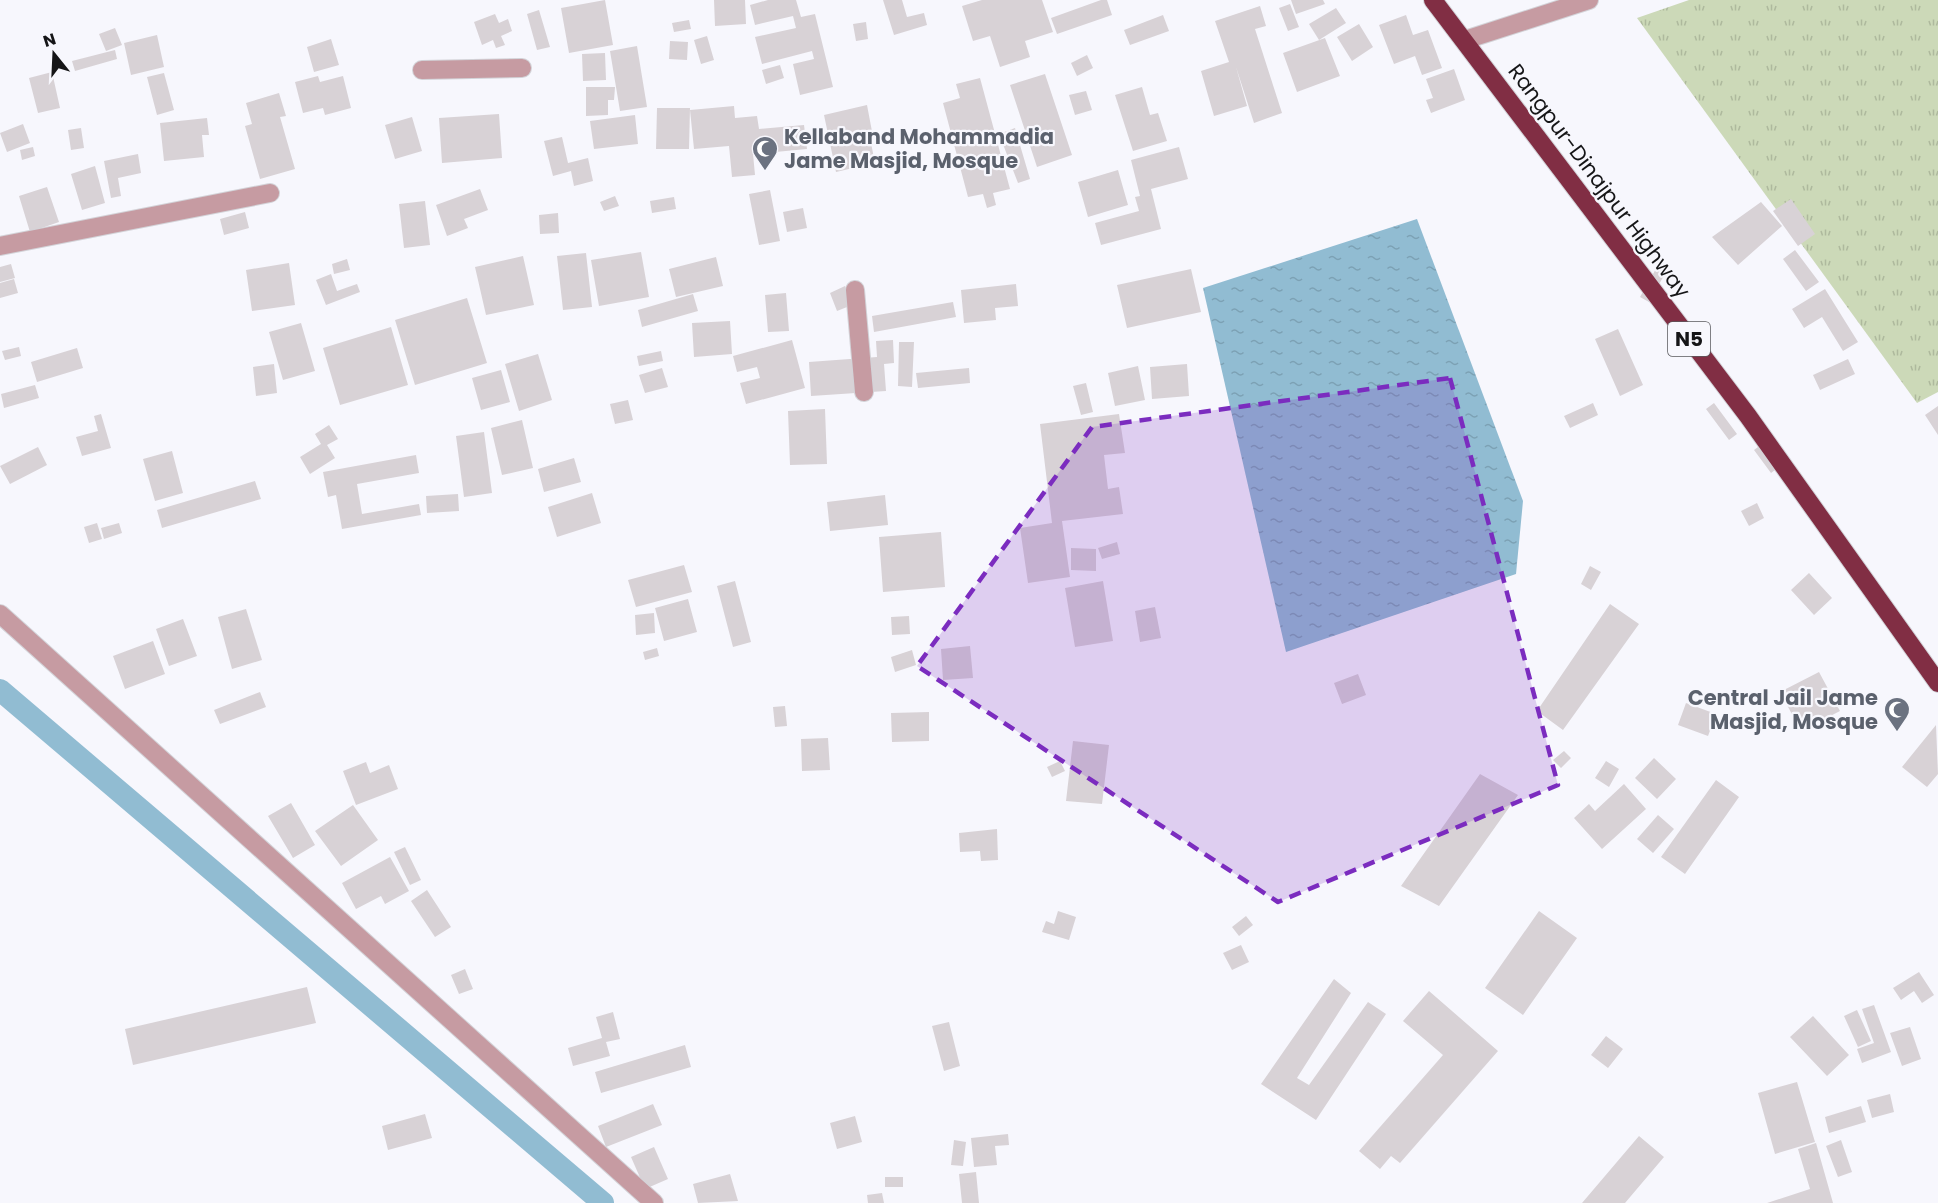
<svg xmlns="http://www.w3.org/2000/svg" width="1938" height="1203" font-family="Poppins,sans-serif">
<defs>
<pattern id="park-tufts" width="24" height="20" patternUnits="userSpaceOnUse" patternTransform="scale(1.5)"><rect width="24" height="20" fill="#ccd9b8"/><path d="M3 7l-1-3M5 7V3M7 7l1-3M15 17l-1-3M17 17v-4M19 17l1-3" fill="none" stroke="#aeb99d"/></pattern>
<pattern id="water-ripples" width="26" height="14" patternUnits="userSpaceOnUse" patternTransform="scale(1.5)"><rect width="26" height="14" fill="#91bcd2"/><path d="M2 4q2-2 4 0t4 0M15 11q2-2 4 0t4 0" fill="none" stroke="#7ca1b4"/></pattern>
</defs>
<rect width="100%" height="100%" fill="#f7f7fd"/>
<path fill="url(#park-tufts)" d="M 1689,0 L 1938,0 L 1938,392 L 1917,403 L 1637,18 Z"/>
<path fill="url(#water-ripples)" d="M 1417,219 L 1523,501 L 1516,574 L 1286,652 L 1203,288 Z"/>
<g fill="none" stroke-linecap="round" stroke-linejoin="round">
<path stroke="#91bcd2" stroke-width="22" d="M 0,690 L 603,1203"/>
</g>
<path fill="#d8d2d6" d="M 605,0 L 613,45 L 569,53 L 561,8 Z
M 714,0 L 745,0 L 746,24 L 715,26 Z
M 768,0 L 796,0 L 801,17 L 815,14 L 833,87 L 800,95 L 793,64 L 814,59 L 812,51 L 762,64 L 755,37 L 796,28 L 793,16 L 755,25 L 750,5 Z
M 883,0 L 902,0 L 907,17 L 924,13 L 927,25 L 894,35 Z
M 982,0 L 1042,0 L 1053,32 L 1025,41 L 1030,57 L 1000,67 L 990,36 L 973,41 L 962,6 Z
M 1101,0 L 1107,0 L 1112,15 L 1057,34 L 1051,18 Z
M 1291,0 L 1323,0 L 1325,4 L 1296,14 Z
M 1290,4 L 1299,27 L 1288,31 L 1279,8 Z
M 1260,6 L 1266,26 L 1255,29 L 1282,113 L 1254,123 L 1236,67 L 1247,106 L 1214,116 L 1201,71 L 1229,62 L 1215,21 Z
M 1336,8 L 1346,23 L 1319,40 L 1309,24 Z
M 539,10 L 550,47 L 537,50 L 527,14 Z
M 495,14 L 499,23 L 508,19 L 512,31 L 501,36 L 505,45 L 496,48 L 493,40 L 482,45 L 474,22 Z
M 1163,15 L 1169,31 L 1130,45 L 1124,30 Z
M 1406,15 L 1413,35 L 1428,30 L 1442,68 L 1422,75 L 1415,56 L 1394,64 L 1379,25 Z
M 689,20 L 691,29 L 674,32 L 672,23 Z
M 866,22 L 868,39 L 856,41 L 853,24 Z
M 1359,24 L 1373,47 L 1352,61 L 1337,37 Z
M 115,28 L 122,45 L 106,51 L 99,34 Z
M 157,35 L 164,67 L 131,75 L 124,43 Z
M 707,36 L 714,60 L 701,64 L 694,40 Z
M 1325,38 L 1340,76 L 1297,92 L 1283,53 Z
M 331,39 L 339,65 L 314,72 L 307,47 Z
M 670,41 L 688,42 L 687,60 L 669,59 Z
M 637,46 L 647,107 L 620,111 L 610,51 Z
M 115,50 L 117,59 L 75,71 L 72,61 Z
M 605,53 L 606,80 L 583,81 L 582,54 Z
M 1087,55 L 1093,68 L 1077,76 L 1071,63 Z
M 780,65 L 784,78 L 766,84 L 762,70 Z
M 1454,69 L 1465,100 L 1431,113 L 1426,100 L 1433,98 L 1426,79 Z
M 52,72 L 60,108 L 38,113 L 29,78 Z
M 164,73 L 174,110 L 157,115 L 147,77 Z
M 1045,74 L 1072,155 L 1037,167 L 1010,85 Z
M 318,76 L 320,82 L 343,76 L 351,108 L 325,115 L 323,108 L 303,113 L 295,82 Z
M 980,78 L 1010,189 L 993,193 L 996,205 L 987,208 L 983,194 L 968,197 L 943,103 L 960,98 L 956,84 Z
M 586,87 L 615,87 L 614,100 L 608,100 L 608,115 L 586,116 Z
M 1142,87 L 1150,115 L 1158,113 L 1167,141 L 1133,151 L 1115,95 Z
M 1086,91 L 1092,110 L 1075,115 L 1069,95 Z
M 279,93 L 286,116 L 280,117 L 295,169 L 260,179 L 245,126 L 252,124 L 246,103 Z
M 867,105 L 874,142 L 871,143 L 875,163 L 836,172 L 824,115 Z
M 734,106 L 735,118 L 757,116 L 759,129 L 804,125 L 807,149 L 753,154 L 755,175 L 732,177 L 729,146 L 694,149 L 690,110 Z
M 657,108 L 690,108 L 689,149 L 656,149 Z
M 499,114 L 502,158 L 442,163 L 439,118 Z
M 635,115 L 638,144 L 594,149 L 590,121 Z
M 412,117 L 422,151 L 395,159 L 385,125 Z
M 207,118 L 209,135 L 202,135 L 204,157 L 164,161 L 160,123 Z
M 23,124 L 30,143 L 7,152 L 0,133 Z
M 81,128 L 84,148 L 71,150 L 68,130 Z
M 1015,128 L 1030,179 L 1018,183 L 999,134 Z
M 562,137 L 568,163 L 588,158 L 593,181 L 574,186 L 571,171 L 553,176 L 544,141 Z
M 33,147 L 35,156 L 22,160 L 20,150 Z
M 1179,147 L 1188,179 L 1151,189 L 1161,229 L 1101,245 L 1095,223 L 1139,211 L 1135,197 L 1140,196 L 1131,160 Z
M 138,154 L 141,173 L 118,178 L 121,196 L 111,198 L 104,161 Z
M 95,166 L 105,203 L 82,210 L 71,174 Z
M 1118,170 L 1128,205 L 1088,217 L 1078,182 Z
M 47,187 L 59,222 L 30,232 L 19,196 Z
M 480,189 L 488,210 L 464,219 L 468,228 L 447,236 L 436,205 Z
M 770,190 L 780,241 L 759,245 L 749,194 Z
M 615,196 L 619,206 L 604,211 L 600,202 Z
M 674,197 L 676,209 L 652,213 L 650,201 Z
M 1791,199 L 1815,234 L 1798,246 L 1773,211 Z
M 425,201 L 430,245 L 404,248 L 399,204 Z
M 1761,202 L 1782,226 L 1738,265 L 1712,237 Z
M 803,208 L 807,228 L 787,232 L 783,212 Z
M 245,212 L 249,228 L 224,235 L 220,219 Z
M 558,213 L 559,233 L 540,234 L 539,215 Z
M 1795,250 L 1819,282 L 1806,291 L 1783,259 Z
M 641,252 L 649,297 L 599,306 L 591,260 Z
M 586,253 L 592,307 L 563,310 L 557,256 Z
M 523,256 L 534,305 L 486,315 L 475,267 Z
M 716,257 L 723,286 L 676,297 L 669,269 Z
M 347,259 L 350,270 L 334,274 L 332,264 Z
M 289,263 L 295,305 L 252,311 L 246,270 Z
M 11,264 L 15,278 L 0,282 L 0,267 Z
M 1657,267 L 1666,272 L 1649,302 L 1640,297 Z
M 1191,269 L 1201,312 L 1127,328 L 1117,285 Z
M 331,274 L 337,291 L 357,284 L 360,292 L 326,305 L 316,280 Z
M 14,279 L 18,293 L 0,298 L 0,283 Z
M 1016,284 L 1018,306 L 995,308 L 996,320 L 964,323 L 961,290 Z
M 845,286 L 852,305 L 837,311 L 830,293 Z
M 1825,289 L 1858,342 L 1843,351 L 1822,317 L 1804,328 L 1792,309 Z
M 786,293 L 789,331 L 768,332 L 765,295 Z
M 693,294 L 698,311 L 642,327 L 638,310 Z
M 467,298 L 487,363 L 415,385 L 395,320 Z
M 953,302 L 956,317 L 874,332 L 872,316 Z
M 730,321 L 732,354 L 694,357 L 692,323 Z
M 301,323 L 315,371 L 283,380 L 269,332 Z
M 391,327 L 408,385 L 340,405 L 323,348 Z
M 1618,329 L 1643,385 L 1620,396 L 1595,339 Z
M 792,340 L 805,388 L 746,404 L 740,383 L 760,378 L 757,367 L 737,372 L 733,356 Z
M 893,340 L 894,363 L 884,364 L 886,391 L 811,396 L 809,362 L 877,357 L 876,341 Z
M 899,342 L 914,342 L 912,387 L 898,386 Z
M 19,347 L 21,356 L 5,360 L 2,351 Z
M 77,348 L 83,368 L 37,382 L 31,362 Z
M 661,351 L 663,361 L 639,366 L 637,356 Z
M 538,354 L 552,400 L 519,411 L 505,364 Z
M 1848,359 L 1855,374 L 1820,390 L 1813,375 Z
M 274,364 L 277,393 L 256,396 L 253,367 Z
M 1187,364 L 1189,396 L 1152,399 L 1150,367 Z
M 1138,366 L 1145,400 L 1115,406 L 1108,373 Z
M 662,368 L 668,387 L 645,393 L 639,375 Z
M 969,368 L 970,383 L 918,388 L 916,373 Z
M 501,370 L 510,402 L 481,410 L 472,378 Z
M 1086,383 L 1093,412 L 1081,415 L 1073,386 Z
M 35,385 L 39,398 L 4,408 L 1,394 Z
M 628,400 L 633,420 L 615,424 L 610,404 Z
M 1593,403 L 1598,415 L 1570,428 L 1564,416 Z
M 1714,403 L 1737,434 L 1729,440 L 1706,409 Z
M 1938,406 L 1938,435 L 1925,415 Z
M 825,409 L 827,464 L 790,465 L 788,411 Z
M 101,414 L 111,448 L 82,456 L 76,437 L 98,431 L 94,416 Z
M 1119,414 L 1125,453 L 1104,455 L 1108,489 L 1119,487 L 1123,514 L 1062,521 L 1070,577 L 1028,583 L 1020,528 L 1052,523 L 1040,424 Z
M 522,420 L 533,468 L 502,475 L 491,428 Z
M 329,425 L 338,439 L 327,445 L 335,458 L 310,474 L 300,457 L 321,444 L 315,434 Z
M 484,432 L 492,493 L 464,497 L 456,436 Z
M 1762,444 L 1779,467 L 1771,473 L 1754,450 Z
M 38,447 L 47,465 L 10,484 L 0,466 Z
M 172,451 L 183,493 L 155,501 L 143,459 Z
M 416,455 L 419,473 L 357,484 L 362,514 L 419,504 L 421,515 L 342,529 L 336,495 L 328,497 L 323,472 Z
M 574,458 L 581,482 L 544,492 L 538,469 Z
M 255,481 L 261,499 L 162,528 L 157,510 Z
M 592,493 L 601,523 L 557,537 L 548,507 Z
M 458,494 L 459,511 L 427,513 L 426,496 Z
M 885,495 L 888,525 L 830,531 L 827,502 Z
M 1757,503 L 1764,518 L 1749,526 L 1741,511 Z
M 97,523 L 102,539 L 89,543 L 84,527 Z
M 119,523 L 122,533 L 104,539 L 101,528 Z
M 941,532 L 945,587 L 883,592 L 879,537 Z
M 1117,542 L 1120,554 L 1102,559 L 1098,548 Z
M 1071,548 L 1096,549 L 1096,571 L 1071,570 Z
M 684,565 L 692,592 L 636,607 L 628,580 Z
M 1590,566 L 1601,572 L 1591,590 L 1581,584 Z
M 1809,573 L 1832,598 L 1814,615 L 1791,590 Z
M 735,581 L 751,642 L 733,647 L 717,586 Z
M 1103,581 L 1113,641 L 1075,647 L 1065,588 Z
M 688,599 L 697,632 L 664,641 L 655,608 Z
M 1610,604 L 1639,624 L 1563,730 L 1537,711 Z
M 1155,607 L 1161,638 L 1140,642 L 1135,611 Z
M 246,609 L 262,660 L 232,669 L 218,617 Z
M 654,613 L 655,633 L 636,635 L 635,615 Z
M 909,616 L 910,634 L 892,635 L 891,617 Z
M 183,619 L 197,656 L 169,666 L 156,629 Z
M 153,641 L 165,674 L 125,689 L 113,656 Z
M 970,646 L 973,678 L 943,680 L 941,649 Z
M 657,648 L 659,656 L 645,660 L 643,652 Z
M 912,650 L 916,665 L 895,672 L 891,657 Z
M 1819,672 L 1840,711 L 1801,731 L 1780,692 Z
M 1358,674 L 1366,695 L 1342,704 L 1334,683 Z
M 260,692 L 266,707 L 220,724 L 214,710 Z
M 1686,703 L 1716,714 L 1708,736 L 1678,725 Z
M 785,706 L 787,726 L 775,727 L 773,707 Z
M 929,712 L 929,741 L 892,742 L 891,713 Z
M 1936,725 L 1938,774 L 1927,787 L 1902,767 Z
M 828,738 L 830,770 L 802,771 L 801,739 Z
M 1073,741 L 1109,745 L 1102,804 L 1066,801 Z
M 1564,751 L 1571,758 L 1561,768 L 1553,760 Z
M 1654,758 L 1676,779 L 1657,799 L 1635,778 Z
M 1060,761 L 1065,771 L 1052,777 L 1047,767 Z
M 1606,761 L 1619,769 L 1609,787 L 1595,778 Z
M 366,762 L 370,773 L 389,765 L 398,789 L 356,805 L 343,771 Z
M 1480,774 L 1518,795 L 1439,906 L 1401,886 Z
M 1716,780 L 1739,797 L 1685,874 L 1661,857 Z
M 1624,784 L 1646,809 L 1602,849 L 1574,818 L 1589,804 L 1595,811 Z
M 291,803 L 315,845 L 293,858 L 268,816 Z
M 353,805 L 378,840 L 341,866 L 315,831 Z
M 1658,815 L 1674,829 L 1653,853 L 1637,839 Z
M 997,829 L 998,860 L 981,861 L 980,851 L 960,852 L 959,833 Z
M 405,847 L 421,880 L 410,885 L 394,852 Z
M 390,857 L 409,891 L 385,904 L 381,896 L 356,909 L 342,883 Z
M 427,890 L 451,927 L 435,937 L 411,901 Z
M 1058,911 L 1076,917 L 1069,940 L 1042,932 L 1046,921 L 1054,924 Z
M 1539,911 L 1577,938 L 1523,1015 L 1485,988 Z
M 1246,916 L 1253,925 L 1239,936 L 1232,927 Z
M 1241,945 L 1249,962 L 1232,970 L 1223,953 Z
M 465,969 L 473,989 L 459,994 L 451,975 Z
M 1919,972 L 1934,995 L 1922,1003 L 1914,991 L 1901,1000 L 1893,988 Z
M 1334,979 L 1351,993 L 1297,1078 L 1309,1085 L 1368,1002 L 1386,1014 L 1316,1120 L 1261,1084 Z
M 307,987 L 316,1023 L 133,1065 L 125,1029 Z
M 1429,991 L 1498,1051 L 1400,1163 L 1391,1156 L 1380,1169 L 1359,1151 L 1443,1055 L 1403,1021 Z
M 1874,1005 L 1891,1052 L 1862,1063 L 1857,1049 L 1874,1043 L 1862,1009 Z
M 1857,1010 L 1871,1041 L 1858,1047 L 1844,1016 Z
M 613,1012 L 620,1039 L 606,1042 L 610,1056 L 573,1066 L 568,1048 L 602,1038 L 596,1017 Z
M 1813,1016 L 1849,1055 L 1827,1076 L 1790,1037 Z
M 949,1022 L 960,1066 L 944,1071 L 932,1026 Z
M 1910,1027 L 1921,1059 L 1902,1066 L 1890,1033 Z
M 1606,1036 L 1623,1049 L 1608,1068 L 1591,1055 Z
M 685,1045 L 691,1067 L 601,1093 L 595,1072 Z
M 1797,1082 L 1815,1142 L 1775,1154 L 1758,1093 Z
M 1890,1094 L 1894,1112 L 1872,1118 L 1867,1100 Z
M 653,1104 L 662,1125 L 606,1147 L 598,1126 Z
M 1861,1106 L 1866,1122 L 1829,1133 L 1825,1117 Z
M 425,1114 L 432,1138 L 388,1150 L 382,1126 Z
M 855,1116 L 862,1142 L 837,1149 L 830,1123 Z
M 1008,1134 L 1009,1145 L 995,1146 L 997,1165 L 974,1167 L 971,1138 Z
M 1639,1136 L 1664,1157 L 1625,1203 L 1582,1203 Z
M 954,1140 L 966,1142 L 963,1166 L 951,1165 Z
M 1841,1140 L 1852,1172 L 1838,1177 L 1826,1146 Z
M 1816,1143 L 1833,1203 L 1767,1203 L 1810,1189 L 1798,1149 Z
M 654,1147 L 668,1179 L 645,1189 L 631,1157 Z
M 976,1172 L 979,1203 L 962,1203 L 959,1174 Z
M 730,1174 L 738,1201 L 698,1203 L 693,1184 Z
M 885,1177 L 903,1177 L 903,1187 L 885,1187 Z
M 882,1193 L 884,1203 L 868,1203 L 867,1195 Z"/>
<g fill="none" stroke-linecap="round" stroke-linejoin="round">
<defs>
<path id="minor" d="M 1465,40 L 1589,0
M 422,70 L 522,68
M 0,246 L 270,193
M 855,290 L 864,392
M 0,614 L 654,1203"/>
<path id="highway" d="M 1433,0 L 1748,416 L 1938,683"/>
</defs>
<use href="#minor" stroke="#d3d3d8" stroke-width="20"/>
<use href="#highway" stroke="#d3d3d8" stroke-width="20"/>
<use href="#minor" stroke="#c69ba2" stroke-width="18"/>
<use href="#highway" stroke="#812e44" stroke-width="18"/>
</g>
<path fill="#7b2cbf" fill-opacity="0.2" stroke="#7b2cbf" stroke-width="4.5" stroke-dasharray="12 8" stroke-linejoin="round" d="M 1450,378 L 1558,785 L 1278,902 L 917,666 L 1092,427 Z"/>
<defs>
<symbol id="mosque-pin" viewBox="-11 -11 22 30"><path d="M0 17L-7.5 6A9.5 9.5 0 1 1 7.5 6Z" fill="#6b7280" stroke="#f7f7fd"/><path d="M3.5-4.9A6 6 0 1 0 3.5 4.9A5 5 0 1 1 3.5-4.9Z" fill="#fff"/></symbol>
</defs>
<g fill-rule="evenodd">
<use href="#mosque-pin" x="750" y="134" width="30" height="40"/>
<use href="#mosque-pin" x="1882" y="695" width="30" height="40"/>
</g>
<g text-anchor="middle" stroke-width="4.5" stroke-linejoin="round" paint-order="stroke">
<rect fill="#f7f7fd" stroke="#59595c" stroke-width="1.5" x="1668" y="322" width="42" height="34" rx="4.5"/>
<g font-size="20" font-weight="bold" fill="#151517">
<text x="1689" y="346">N5</text>
</g>
<g font-size="21" font-weight="bold" fill="#5b616d" stroke="#f7f7fd" text-anchor="start">
<text x="784" y="144">Kellaband Mohammadia<tspan x="784" dy="24">Jame Masjid, Mosque</tspan></text>
<text x="1878" y="705" text-anchor="end">Central Jail Jame<tspan x="1878" dy="24">Masjid, Mosque</tspan></text>
</g>
<g font-size="21" fill="#151517" stroke="#f7f7fd">
<text transform="translate(1599 181) rotate(53)" y="7">Rangpur-Dinajpur Highway</text>
</g>
</g>
<g transform="translate(54 54) rotate(342)" stroke="#f7f7fd" stroke-width="4.5" paint-order="stroke">
<path d="M0-4.5L10 22L0 15L-10 22Z" fill="#151517"/>
<text y="-9" font-size="16" font-weight="bold" text-anchor="middle" fill="#151517">N</text>
</g>
</svg>
